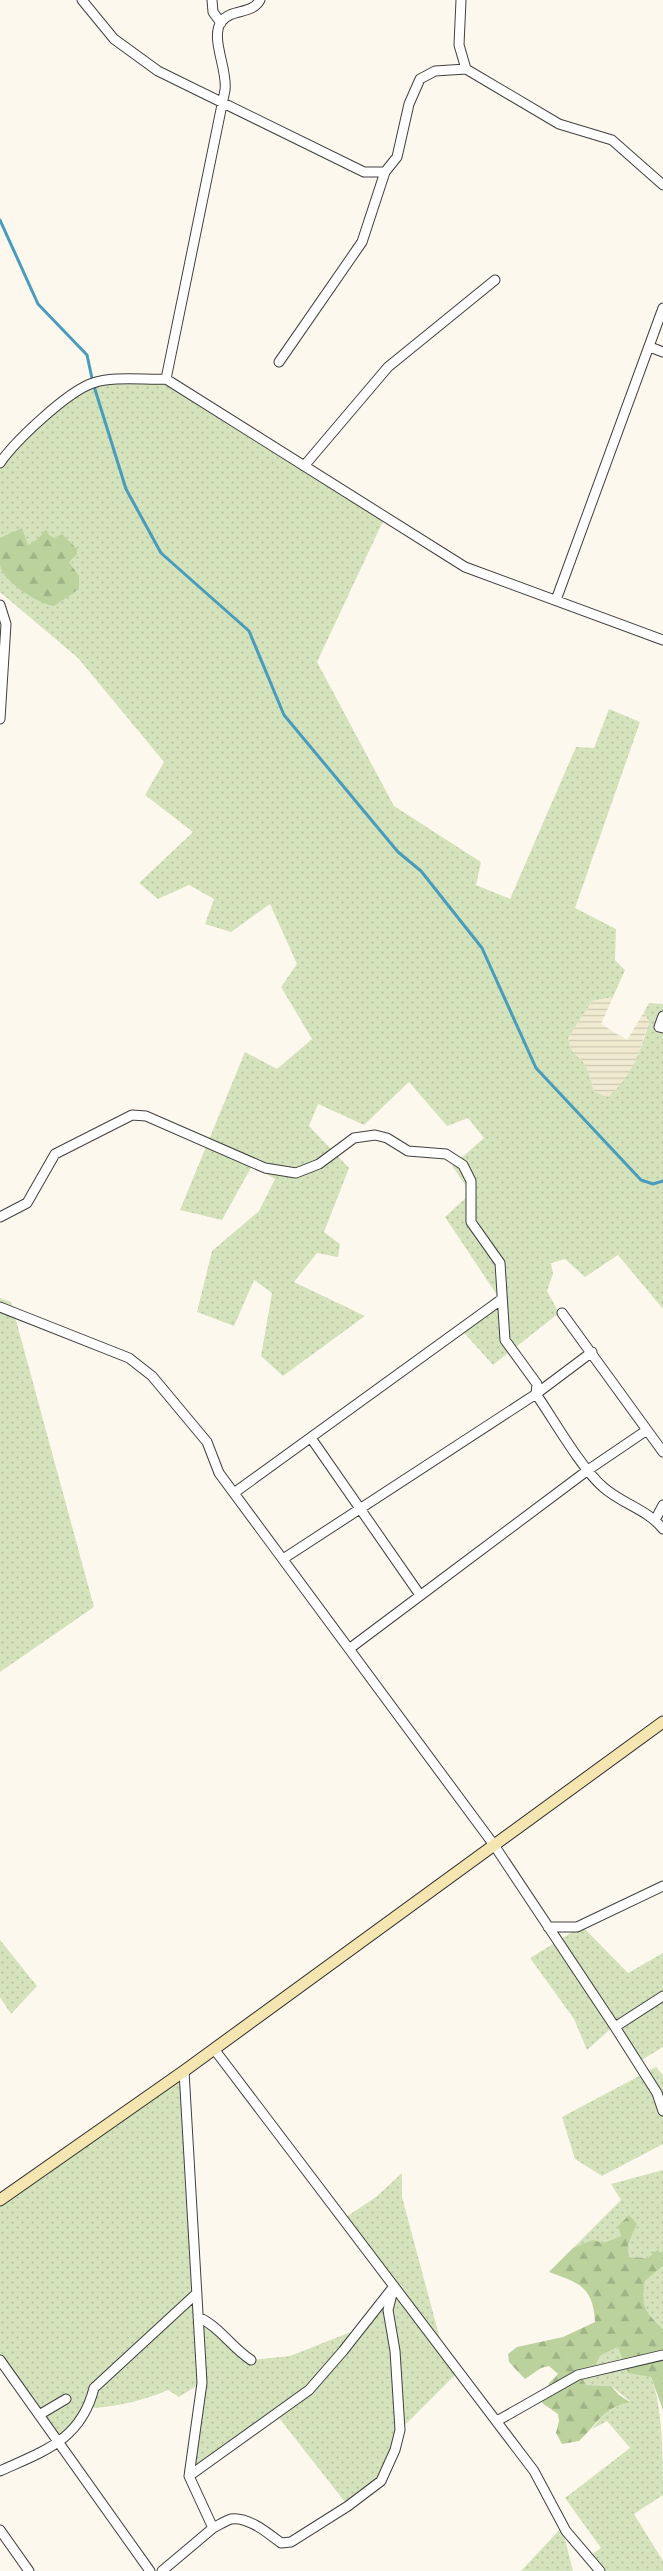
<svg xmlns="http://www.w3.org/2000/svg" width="663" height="2571" font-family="'Playfair Display',serif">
<defs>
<pattern id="farmland-rules" width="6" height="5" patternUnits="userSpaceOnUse" patternTransform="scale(1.25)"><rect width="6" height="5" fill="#f0ead1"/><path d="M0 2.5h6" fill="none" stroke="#cdc8b2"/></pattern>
<pattern id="grass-dots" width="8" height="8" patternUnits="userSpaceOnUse" patternTransform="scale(1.25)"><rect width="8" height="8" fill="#d5e3bc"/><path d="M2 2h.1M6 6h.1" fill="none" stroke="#b6c2a0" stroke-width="1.8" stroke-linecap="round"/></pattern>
<pattern id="forest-firs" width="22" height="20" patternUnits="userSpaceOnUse" patternTransform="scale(1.25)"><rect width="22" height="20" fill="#bbd29d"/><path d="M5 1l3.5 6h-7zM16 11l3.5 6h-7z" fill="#a0b386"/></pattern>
</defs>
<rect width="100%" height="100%" fill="#fdf8ee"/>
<path fill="url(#farmland-rules)" d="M 613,997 L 601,1024 L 627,1040 L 644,1012 L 649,1022 L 635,1064 L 621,1086 L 608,1097 L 594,1091 L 590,1076 L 582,1062 L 571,1053 L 568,1038 L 592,1001 Z"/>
<path fill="url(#grass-dots)" d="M 166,379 L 385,517 L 317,662 L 394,806 L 481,862 L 476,885 L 510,899 L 576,747 L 594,748 L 609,709 L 640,722 L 575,908 L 616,929 L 615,960 L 625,970 L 613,997 L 592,1001 L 568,1038 C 572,1054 571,1050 582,1061 C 589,1069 591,1081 594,1091 L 608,1097 C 631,1078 641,1051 649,1022 L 644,1012 L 649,1003 L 663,1004 L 663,1309 L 618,1255 L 585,1277 L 565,1259 L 551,1263 L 553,1274 L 547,1291 L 559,1313 L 493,1365 L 458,1326 L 497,1295 L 445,1217 L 471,1193 L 452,1166 L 484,1138 L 468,1118 L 447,1126 L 409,1082 L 364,1125 L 318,1104 L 309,1126 L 349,1168 L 324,1232 L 340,1244 L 338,1257 L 317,1253 L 294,1282 L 365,1316 L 283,1376 L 261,1356 L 272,1293 L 254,1280 L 234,1326 L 197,1312 L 212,1251 L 259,1211 L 275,1179 L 252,1166 L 222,1220 L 180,1210 L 245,1052 L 277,1069 L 312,1039 L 281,987 L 297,964 L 270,904 L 231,932 L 205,924 L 214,899 L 189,885 L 158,899 L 139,883 L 193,832 L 145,795 L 164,762 L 78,658 L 0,592 L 0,463 L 20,440 L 93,383 Z
M 0,1298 L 11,1302 L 94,1607 L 0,1672 Z
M 582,1926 L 628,1973 L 663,1953 L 663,2047 L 635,2064 L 615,2025 L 587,2050 L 574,2019 L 530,1958 Z
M 0,1940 L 37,1986 L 11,2014 L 0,1997 Z
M 656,2067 L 663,2075 L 663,2144 L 602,2176 L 575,2159 L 562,2117 Z
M 184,2071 L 198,2317 L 251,2360 L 290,2356 L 361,2328 L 394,2285 L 343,2219 L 376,2197 L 402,2173 L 402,2197 L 443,2350 L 459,2371 L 400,2430 L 381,2481 L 348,2506 L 276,2414 L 189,2476 L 201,2383 L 179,2397 L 168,2390 C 142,2401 117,2407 89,2408 L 59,2444 L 0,2360 L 0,2200 Z
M 663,2170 L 663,2254 L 657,2251 L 648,2258 L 629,2257 L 628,2245 L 637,2224 L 621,2236 L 603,2243 L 573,2248 L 621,2200 L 611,2184 Z
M 663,2266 L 663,2329 C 645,2312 641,2307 645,2281 Z
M 618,2347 C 627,2366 643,2365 651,2378 C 663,2405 663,2462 663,2495 L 634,2514 L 663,2561 L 663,2571 L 595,2571 L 587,2558 L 601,2548 L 565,2498 L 630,2448 L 607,2421 L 592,2429 C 605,2411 610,2409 630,2401 L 611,2386 L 586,2385 L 578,2370 L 596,2365 L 600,2356 Z
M 562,2527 L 573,2571 L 521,2571 Z"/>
<path fill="url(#forest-firs)" d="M 22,528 L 28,545 L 38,539 L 46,529 L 49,535 L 54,538 L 62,534 L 77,549 L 77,554 L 69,562 L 79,576 L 79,589 L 54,606 C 39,604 3,582 0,565 C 0,557 0,546 0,538 Z
M 629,2215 L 637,2224 L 628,2245 L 629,2257 L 648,2258 L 657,2250 L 663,2254 L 663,2266 L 645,2281 C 641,2307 645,2312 663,2329 L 663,2410 L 651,2377 L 628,2373 L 618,2347 L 600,2356 L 596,2365 L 578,2370 L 586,2385 L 611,2386 L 619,2395 L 630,2402 C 603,2408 598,2423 579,2441 L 562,2444 L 556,2433 L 559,2421 L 558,2414 L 542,2403 L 549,2383 L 558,2374 L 549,2366 L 541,2368 L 525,2379 L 509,2362 L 508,2354 L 517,2347 L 563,2337 L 595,2322 C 593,2286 579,2283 549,2272 L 573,2248 L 593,2240 L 603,2243 L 621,2236 L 618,2226 Z"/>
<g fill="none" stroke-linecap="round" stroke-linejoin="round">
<path stroke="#499cbc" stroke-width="3" d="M 0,220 L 38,304 L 87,355 L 93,383 L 126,489 L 161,553 L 249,631 L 284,715 L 398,852 L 421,871 L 482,948 L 536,1068 L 641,1180 L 653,1184 L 663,1181"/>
<defs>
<path id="street" d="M 82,0 L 114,39 L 158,71 L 364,172 L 385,172 L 397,157 L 409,104 L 420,79 L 435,71 L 466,69 L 559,124 L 612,140 L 663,185
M 212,0 L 213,12 L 221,23
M 260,0 C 252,15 231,8 221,22 C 210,38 228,70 225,90 L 166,379 L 465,567 L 663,640
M 461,0 L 459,45 L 466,69
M 650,347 L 663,352
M 279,362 L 362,242 L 385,172
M 0,463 C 15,441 68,391 93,383 C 112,376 145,380 166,379
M 304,466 L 388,367 L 495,280
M 556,600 L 663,308
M 0,605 L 6,624 L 0,719
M 663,1016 L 659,1027 L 663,1028
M 0,1217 L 27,1203 L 55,1154 L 132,1115 L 146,1116 L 265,1168 L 296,1173 L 319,1164 L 354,1138 L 375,1135 L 387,1138 L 408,1151 L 446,1154 L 463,1165 L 471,1181 L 471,1222 L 500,1263 L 505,1340 L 537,1384 L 536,1394 C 554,1420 581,1468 603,1487 C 622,1504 647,1509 663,1529
M 0,1307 L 129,1358 L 152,1376 L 207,1442 L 219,1473 L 494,1845 L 615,2027 L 657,2093 L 663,2111
M 562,1313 L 663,1452
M 311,1438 L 420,1595
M 234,1493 L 502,1299
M 655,1520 L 663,1505
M 283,1559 L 536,1394 L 592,1352
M 349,1649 L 588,1470 L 647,1430
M 548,1927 L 577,1927 L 663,1886
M 615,2027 L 663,1996
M 214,2049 L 534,2471 L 566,2531 L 600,2571
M 198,2317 C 219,2326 232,2348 251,2360
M 0,2360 L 150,2571
M 39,2415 L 66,2399
M 497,2421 L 578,2375 L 663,2355
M 0,2471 C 44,2451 81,2440 94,2388 L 197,2293
M 189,2476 L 309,2390 L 343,2351 L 391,2290
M 213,2528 C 219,2525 225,2521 231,2519 C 248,2516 269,2534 281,2543 L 291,2542 L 348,2506 L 381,2481 L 395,2450 L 400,2430 L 395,2351 L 388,2310 L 394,2286
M 0,2530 L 29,2571
M 162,2571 L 213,2528 L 189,2476 L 202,2383 L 184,2071"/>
<path id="secondary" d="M 0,2200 L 184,2071 L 663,1722"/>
</defs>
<use href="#street" stroke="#404040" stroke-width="11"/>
<use href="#secondary" stroke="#2f2f2f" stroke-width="13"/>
<use href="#street" stroke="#fff" stroke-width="9"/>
<use href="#secondary" stroke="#f5e5b1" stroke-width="11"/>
</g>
</svg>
